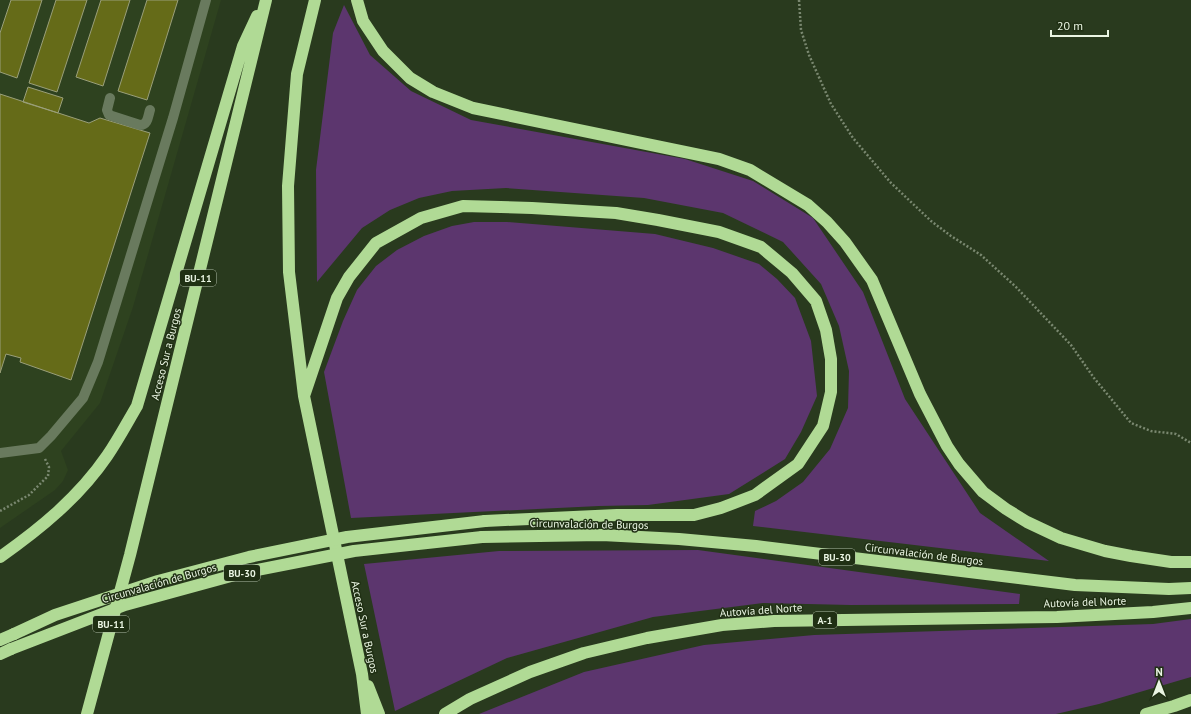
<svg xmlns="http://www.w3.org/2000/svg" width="1191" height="714" font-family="'PT Sans',sans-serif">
<rect width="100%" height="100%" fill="#293a1e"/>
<path fill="#2e421f" d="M 0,0 L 221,0 L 133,307 L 100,403 L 61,451 L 68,470 L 63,481 L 55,490 L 0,528 Z"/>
<path fill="#5c366e" d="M 344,5 L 370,55 L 411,91 L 471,120 L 685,159 L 753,181 L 813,218 L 863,292 L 905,399 L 980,513 L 1049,561 L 753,526 L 755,511 L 776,501 L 803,482 L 830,449 L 848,408 L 849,371 L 839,326 L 821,284 L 783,242 L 723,213 L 644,198 L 506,188 L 452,191 L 419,198 L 390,210 L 362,228 L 317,282 L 316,170 L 333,33 Z
M 474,222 L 507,222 L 655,234 L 713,248 L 759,264 L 777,279 L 795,298 L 811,341 L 817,396 L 801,432 L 785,459 L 729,494 L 648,505 L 599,506 L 351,518 L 324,372 L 343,321 L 357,290 L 376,266 L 397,250 L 424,236 L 452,226 Z
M 698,550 L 1020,594 L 1019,604 L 851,605 L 763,603 L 653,617 L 507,658 L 395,711 L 364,564 L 499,551 Z
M 1191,619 L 1191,677 L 1099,704 L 1056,714 L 479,714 L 584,672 L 704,645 L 814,635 L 1153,624 Z"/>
<path fill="#656b18" stroke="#9a9f7a" d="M 11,0 L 42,0 L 17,78 L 0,72 L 0,33 Z
M 56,0 L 87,0 L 57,92 L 29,83 Z
M 101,0 L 130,0 L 103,86 L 76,77 Z
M 147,0 L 178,0 L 147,100 L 118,91 Z
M 28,87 L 63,98 L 58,113 L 23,102 Z
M 0,94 L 89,123 L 100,118 L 150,133 L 71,380 L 20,362 L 21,358 L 6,354 L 0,373 Z"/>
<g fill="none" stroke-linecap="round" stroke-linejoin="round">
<path stroke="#7a8870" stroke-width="2.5" stroke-dasharray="2 2" stroke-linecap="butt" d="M 799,0 L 801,30 L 809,55 L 831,104 L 853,138 L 891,183 L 931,221 L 951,236 L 981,255 L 1016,287 L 1071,345 L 1094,378 L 1131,423 L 1151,431 L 1176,434 L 1191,443
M 0,511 L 29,495 L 48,476 L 49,467 L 45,459"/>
<path stroke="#697a5e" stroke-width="10" d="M 110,98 L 107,110 L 109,115 L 140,125 C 148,125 148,116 150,110
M 0,453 L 39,448 L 51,436 L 83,398 L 98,362 L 173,118 L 206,0"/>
<path stroke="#b0da95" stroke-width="12" d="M 315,0 L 297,74 L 288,186 L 289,272 L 304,396 L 362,674 L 367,714
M 357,0 L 363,21 L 383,51 L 410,78 L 433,92 L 473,108 L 719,159 L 750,170 L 808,205 L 827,222 L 845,242 L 872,280 L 920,394 L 947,446 L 959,464 L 983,492 L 1006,509 L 1027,522 L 1061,538 L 1105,551 L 1131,556 L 1171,562 L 1191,562
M 304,396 L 337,298 L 349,277 L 376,243 L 421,218 L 463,206 L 532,208 L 616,213 L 658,220 L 719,232 L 761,247 L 792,273 L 816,301 L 826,330 L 831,359 L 831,392 L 823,426 L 798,464 L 755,495 L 721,508 L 694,515 L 617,515 L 485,521
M 482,537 L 602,535 L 679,539 L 756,546 L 1075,585 L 1169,589 L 1191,588
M 0,557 C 40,529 79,497 107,456 C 118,440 127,423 137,406 L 243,46 L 257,16
M 0,640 L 14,634
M 0,654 L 11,649
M 368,686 L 379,714
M 87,714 L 130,555 L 266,0
M 445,714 L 470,699 L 530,672 L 584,653 L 647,638 L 722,625 L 774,621 L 1057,617 L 1153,612 L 1191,608
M 1146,714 L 1174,706 L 1191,700"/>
<path stroke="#b0da95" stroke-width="12" d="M 14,634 L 55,615 L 158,581 L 249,557 L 347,537 L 485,521
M 11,649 L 125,605 L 242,573 L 354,551 L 482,537"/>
</g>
<g text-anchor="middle" stroke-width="3" stroke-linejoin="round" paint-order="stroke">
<g fill="#203014" stroke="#adbaa5" stroke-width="1">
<rect x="180" y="270" width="36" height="16" rx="3"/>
<rect x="819" y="549" width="36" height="16" rx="3"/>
<rect x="224" y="565" width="36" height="16" rx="3"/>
<rect x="813" y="612" width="24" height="16" rx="3"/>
<rect x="93" y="616" width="36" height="16" rx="3"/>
</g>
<g font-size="10" font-weight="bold" fill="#eaf5e3">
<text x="198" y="282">BU-11</text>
<text x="837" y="561">BU-30</text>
<text x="242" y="577">BU-30</text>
<text x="825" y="624">A-1</text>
<text x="111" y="628">BU-11</text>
</g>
<g font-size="11" fill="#eaf5e3" stroke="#203014">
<text transform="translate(166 354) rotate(-76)" y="4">Acceso Sur a Burgos</text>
<text transform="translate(589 524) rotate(1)" y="4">Circunvalación de Burgos</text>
<text transform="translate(924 554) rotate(7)" y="4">Circunvalación de Burgos</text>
<text transform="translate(159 583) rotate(-16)" y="4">Circunvalación de Burgos</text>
<text transform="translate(1085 602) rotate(-2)" y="4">Autovía del Norte</text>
<text transform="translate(761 610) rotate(-4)" y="4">Autovía del Norte</text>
<text transform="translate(365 627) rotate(78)" y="4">Acceso Sur a Burgos</text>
</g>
</g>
<g transform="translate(1159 682)" stroke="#203014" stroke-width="3" paint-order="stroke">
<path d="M0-3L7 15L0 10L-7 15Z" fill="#eaf5e3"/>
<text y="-6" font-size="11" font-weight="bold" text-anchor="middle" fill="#eaf5e3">N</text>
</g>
<path d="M1051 30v6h57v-6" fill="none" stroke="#eaf5e3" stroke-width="2"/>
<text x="1057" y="30" font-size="12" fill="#eaf5e3" stroke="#203014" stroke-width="3" paint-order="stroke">20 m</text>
</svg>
